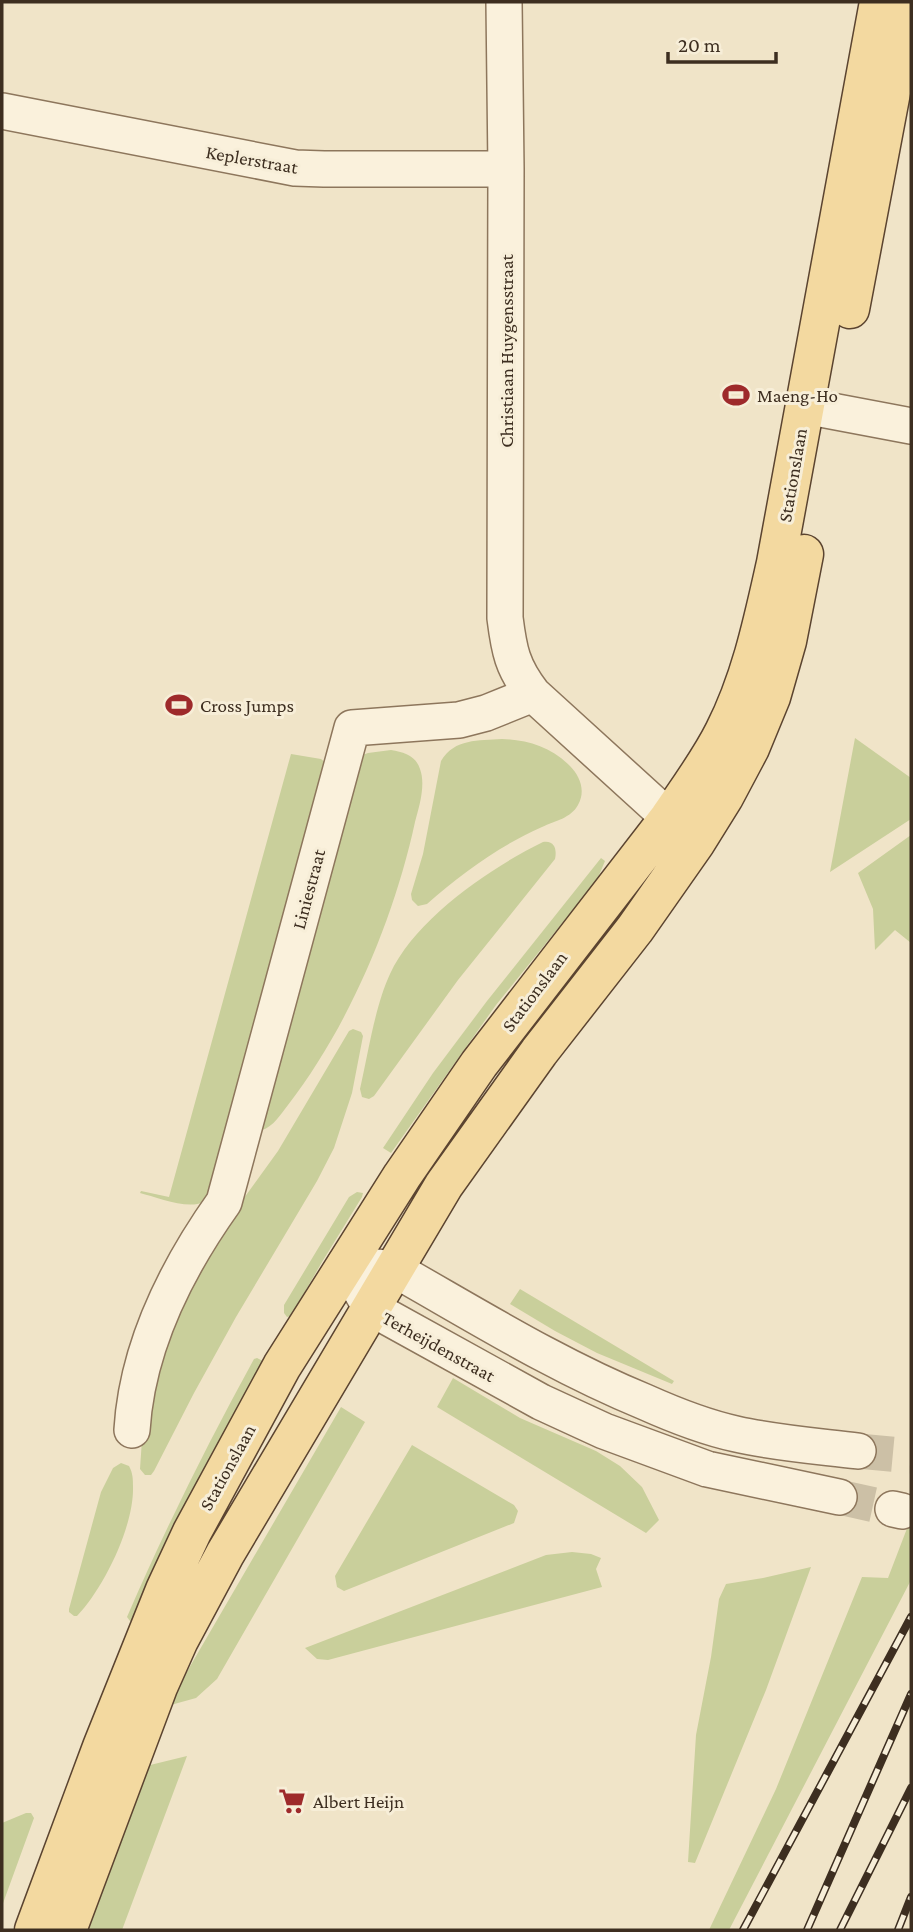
<svg xmlns="http://www.w3.org/2000/svg" width="913" height="1932" font-family="'Crimson Pro',serif">
<rect width="100%" height="100%" fill="#f0e4c8"/>
<path fill="#c9cf9b" d="M 855,738 L 911,778 L 911,819 L 830,872 Z
M 502,739 C 528,740 551,747 570,766 C 580,776 586,791 578,805 C 571,818 555,821 542,827 C 499,846 462,873 427,904 L 418,906 L 412,900 L 411,894 L 423,854 L 441,761 C 455,738 478,741 502,739 Z
M 391,750 C 404,752 416,756 420,769 C 426,785 419,807 415,822 C 394,919 349,1026 288,1105 C 281,1114 273,1127 262,1130 L 360,756 L 368,753 Z
M 291,754 L 321,759 L 327,764 L 218,1185 C 214,1190 209,1199 203,1202 C 188,1210 156,1197 140,1193 L 141,1191 L 169,1197 Z
M 911,835 L 911,943 L 895,930 L 875,950 L 873,909 L 858,873 Z
M 543,842 C 555,840 557,850 555,859 L 458,980 L 374,1096 L 369,1099 L 362,1097 L 360,1089 C 368,1054 375,1006 390,974 C 415,919 490,868 543,842 Z
M 601,858 L 605,861 L 597,880 L 496,1005 L 391,1153 L 383,1148 L 433,1073 L 487,1001 Z
M 353,1029 L 361,1032 L 363,1036 L 352,1093 L 334,1148 L 317,1181 L 236,1317 L 194,1393 L 154,1471 L 151,1475 L 145,1475 L 140,1469 L 144,1410 L 181,1303 L 236,1209 L 278,1151 L 349,1031 Z
M 357,1192 L 363,1193 L 362,1197 L 322,1262 L 291,1316 L 287,1317 L 284,1313 L 284,1305 L 349,1197 Z
M 520,1289 L 674,1381 L 672,1384 L 597,1353 L 555,1331 L 510,1304 Z
M 257,1358 L 263,1361 L 263,1364 L 143,1605 L 132,1621 L 130,1621 L 127,1617 C 165,1529 208,1443 254,1359 Z
M 453,1378 L 520,1418 L 596,1451 L 620,1466 L 642,1487 L 659,1520 L 646,1533 L 437,1407 Z
M 341,1407 L 365,1422 L 217,1679 L 196,1698 L 167,1706 Z
M 412,1445 L 514,1505 L 518,1511 L 514,1523 L 344,1591 L 337,1587 L 335,1576 Z
M 121,1463 L 129,1466 C 133,1473 133,1480 133,1487 C 134,1526 104,1588 77,1616 L 74,1616 L 69,1612 L 69,1609 L 101,1492 L 113,1468 Z
M 911,1518 L 911,1580 L 729,1930 L 709,1930 L 776,1789 L 862,1577 L 888,1578 Z
M 572,1552 L 591,1554 L 601,1558 L 596,1569 L 602,1587 L 328,1660 L 317,1659 L 305,1648 L 546,1555 Z
M 811,1567 L 766,1690 L 695,1863 L 688,1862 L 696,1735 L 711,1657 L 719,1599 L 726,1584 L 763,1578 Z
M 187,1756 L 122,1930 L 83,1930 L 142,1767 Z
M 26,1813 L 31,1813 L 34,1818 L 2,1906 L 2,1823 Z"/>
<g fill="none" stroke-linecap="round" stroke-linejoin="round">
<path stroke="#ccc0a6" stroke-width="35" stroke-dasharray="35 18" stroke-linecap="butt" d="M 858,1451 L 911,1456
M 839,1497 L 893,1509"/>
<defs>
<path id="minor" d="M 504,2 L 506,169 L 505,618 C 509,650 512,667 533,694 L 689,836
M 2,111 L 295,168 L 324,169 L 506,169
M 805,406 L 911,426
M 345,1264 L 371,1308 L 541,1402 L 604,1431 L 707,1469 L 839,1497
M 366,1266 L 394,1269 C 477,1316 557,1366 645,1402 C 674,1415 704,1427 736,1434 C 776,1443 817,1446 858,1451
M 132,1430 C 137,1348 177,1268 224,1202 L 352,728 L 459,720 L 486,713 L 533,694
M 893,1509 L 902,1511"/>
<path id="major" d="M 850,309 L 908,2
M 34,1930 L 102,1747 L 165,1590 L 192,1532 L 282,1366 L 402,1176 L 479,1064 L 669,818 C 688,790 709,762 724,732 C 751,679 763,621 776,563 L 879,2
M 67,1930 L 158,1687 L 179,1640 L 225,1554 L 444,1185 L 539,1052 L 635,929 L 696,842 L 724,797 L 750,748 L 771,697 L 787,641 L 804,554"/>
</defs>
<use href="#minor" stroke="#8d765c" stroke-width="38"/>
<use href="#major" stroke="#5b4430" stroke-width="41"/>
<use href="#minor" stroke="#faf1dc" stroke-width="35"/>
<use href="#major" stroke="#f3d9a0" stroke-width="38"/>
<defs>
<path id="rail" d="M 743,1930 L 911,1617
M 807,1930 L 911,1694
M 840,1930 L 911,1788
M 898,1930 L 911,1897"/>
</defs>
<use href="#rail" stroke="#3d2e20" stroke-width="8"/>
<use href="#rail" stroke="#f7eed8" stroke-width="5" stroke-dasharray="16" stroke-linecap="butt"/>
</g>
<defs>
<symbol id="stadium-bare" viewBox="-9 -9 18 18"><path d="M0-5a6.5 5 0 1 0 0 10a6.5 5 0 1 0 0-10ZM-3.5-1.8h7v3.6h-7Z" fill="#9e2a2b" stroke="#f7eed8" stroke-width="2.5" paint-order="stroke"/></symbol>
<symbol id="supermarket-bare" viewBox="-9 -9 18 18"><path d="M-6-5.5h2.5l.6 2H6L4.5 2H-2.5L-4.4-4H-6ZM-1.5 3.2a1.3 1.3 0 1 0 .1 0ZM3 3.2a1.3 1.3 0 1 0 .1 0Z" fill="#9e2a2b" stroke="#f7eed8" stroke-width="2.5" paint-order="stroke"/></symbol>
</defs>
<g fill-rule="evenodd">
<use href="#stadium-bare" x="717" y="376" width="38" height="38"/>
<use href="#stadium-bare" x="160" y="686" width="38" height="38"/>
<use href="#supermarket-bare" x="273" y="1782" width="38" height="38"/>
</g>
<g text-anchor="middle" stroke-width="6" stroke-linejoin="round" paint-order="stroke">
<g font-size="19" fill="#3d2e20" stroke="#f7eed8">
<text transform="translate(252 159) rotate(10)" y="7">Keplerstraat</text>
<text transform="translate(506 351) rotate(-90)" y="7">Christiaan Huygensstraat</text>
<text transform="translate(792 475) rotate(-80)" y="7">Stationslaan</text>
<text transform="translate(308 889) rotate(-75)" y="7">Liniestraat</text>
<text transform="translate(534 991) rotate(-53)" y="7">Stationslaan</text>
<text transform="translate(439 1346) rotate(29)" y="7">Terheijdenstraat</text>
<text transform="translate(227 1467) rotate(-61)" y="7">Stationslaan</text>
</g>
<g font-size="19" fill="#3d2e20" stroke="#f7eed8" text-anchor="start">
<text x="757" y="402">Maeng-Ho</text>
<text x="200" y="712">Cross Jumps</text>
<text x="313" y="1808">Albert Heijn</text>
</g>
</g>
<rect width="913" height="1932" fill="none" stroke="#3d2e20" stroke-width="7"/>
<path d="M668 52v10h108v-10" fill="none" stroke="#3d2e20" stroke-width="3.5"/>
<text x="678" y="52" font-size="21" fill="#3d2e20" stroke="#f7eed8" stroke-width="5" paint-order="stroke">20 m</text>
</svg>
